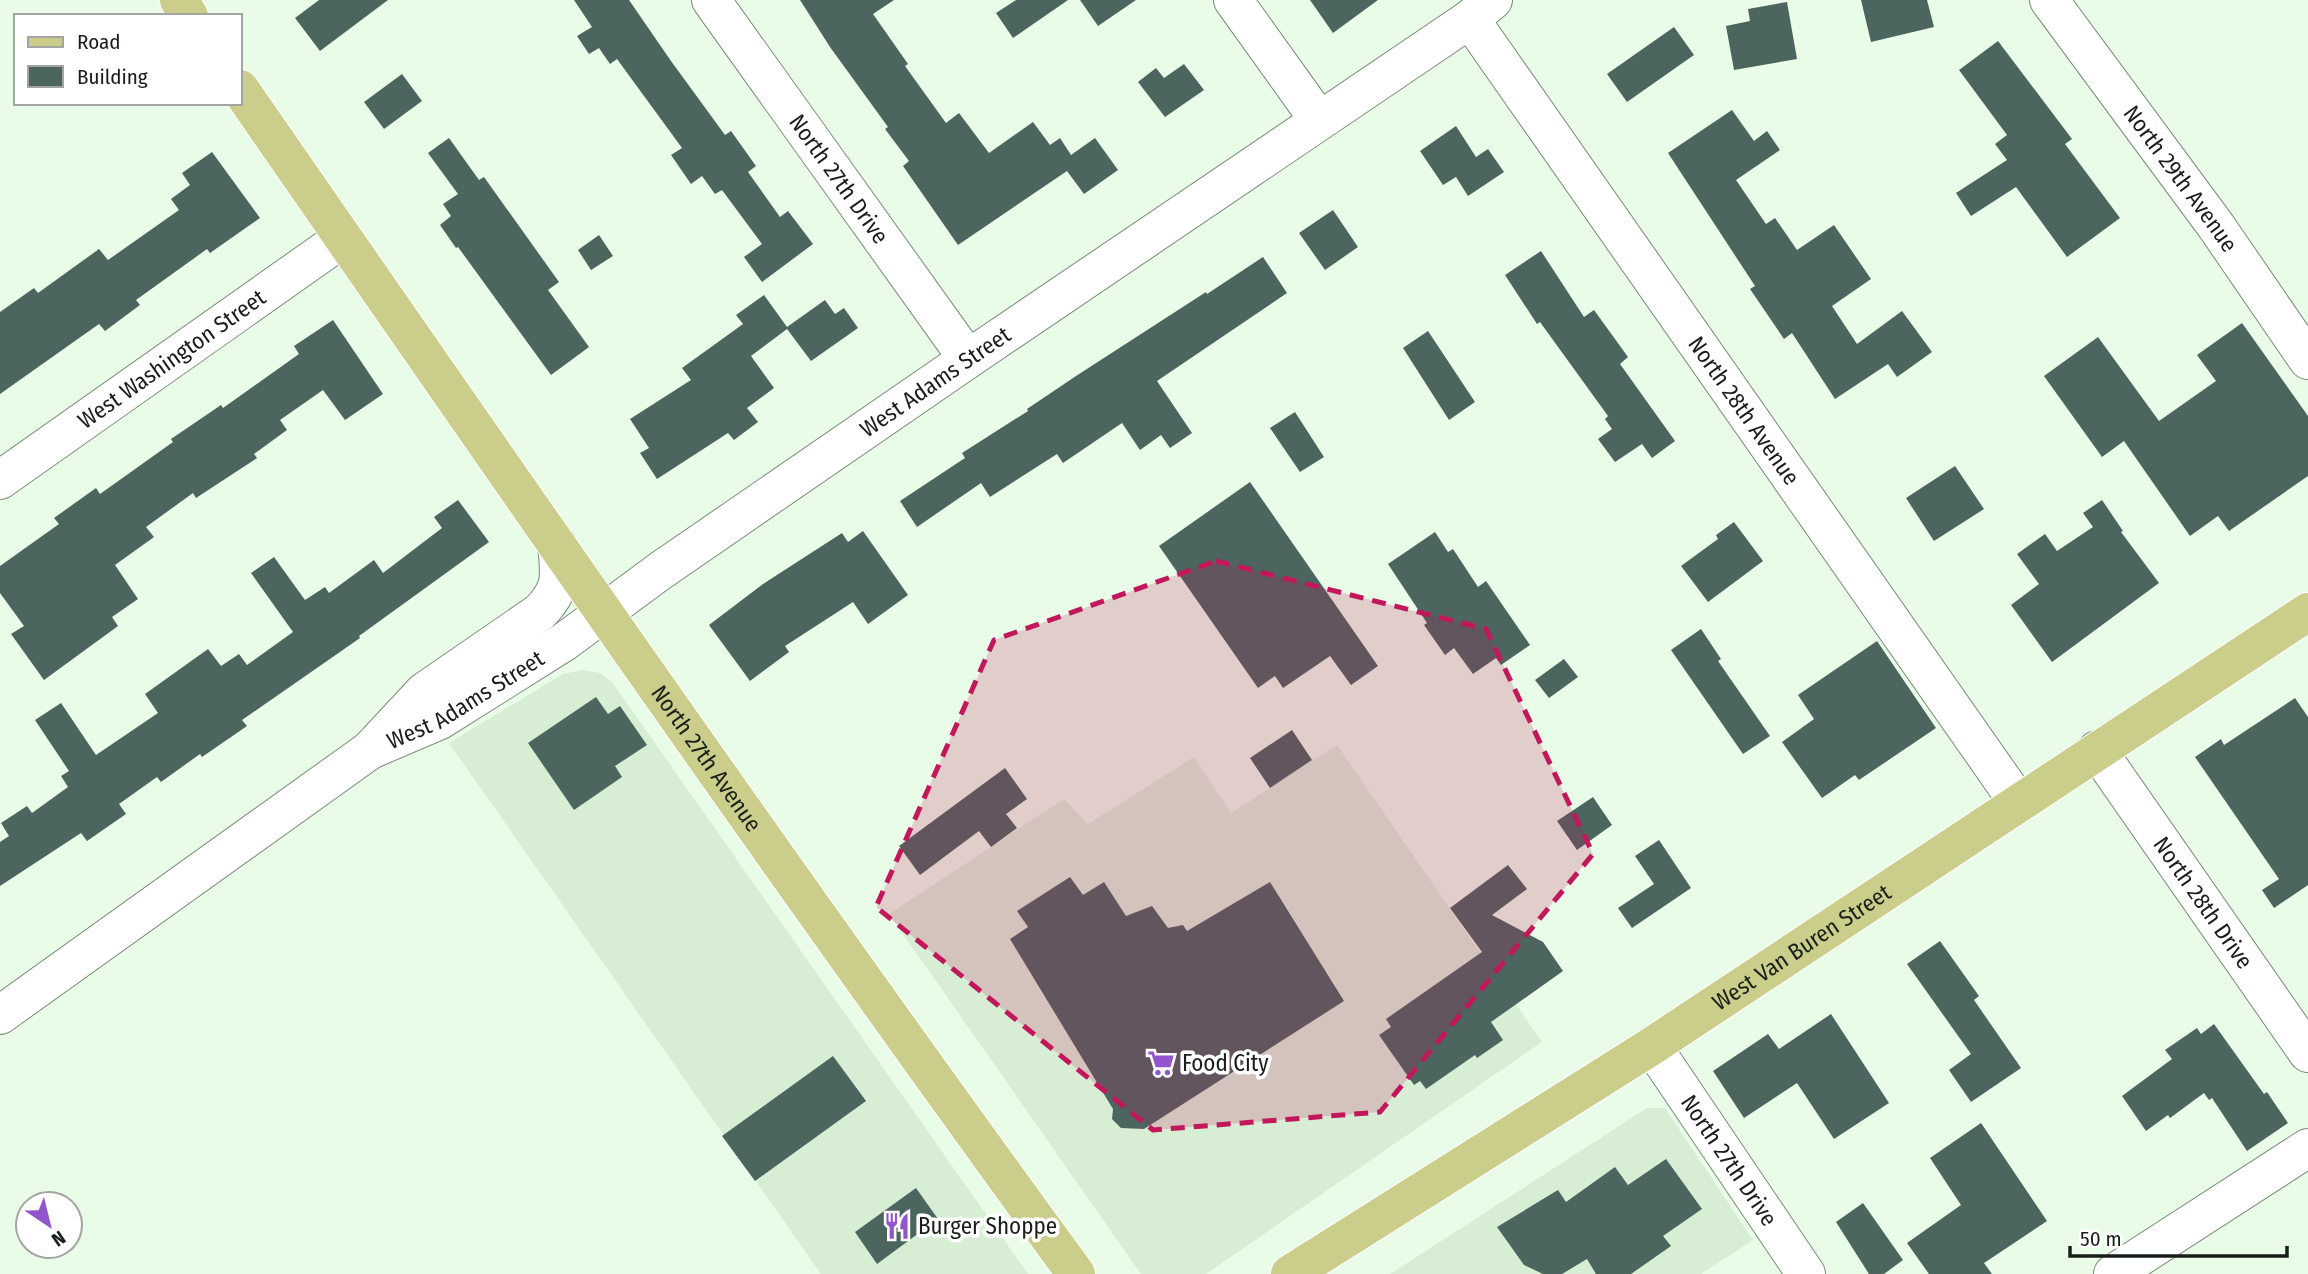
<svg xmlns="http://www.w3.org/2000/svg" width="2308" height="1274" font-family="'Fira Sans Condensed',sans-serif">
<rect width="100%" height="100%" fill="#e9fce8"/>
<path fill="#d7eed5" d="M 583,670 L 600,673 L 612,682 L 1028,1274 L 821,1274 L 449,743 L 563,674 Z
M 1337,745 L 1542,1042 L 1206,1274 L 1141,1274 L 889,914 L 1064,799 L 1088,824 L 1194,757 L 1231,813 Z
M 1647,1108 L 1665,1108 L 1753,1240 L 1701,1274 L 1390,1274 Z"/>
<path fill="#4c655e" d="M 319,0 L 388,0 L 320,51 L 295,18 Z
M 574,0 L 629,0 L 671,61 L 725,135 L 731,131 L 756,166 L 748,172 L 780,217 L 788,211 L 813,244 L 762,282 L 744,257 L 762,244 L 722,190 L 715,194 L 702,176 L 691,184 L 671,155 L 682,148 L 617,59 L 610,64 L 599,48 L 589,54 L 577,36 L 592,27 Z
M 800,0 L 894,0 L 873,14 L 908,64 L 905,66 L 946,123 L 959,113 L 989,153 L 1033,122 L 1050,145 L 1060,138 L 1071,155 L 1095,138 L 1118,170 L 1084,194 L 1067,171 L 958,245 L 903,166 L 909,161 L 885,129 L 888,127 L 830,47 Z
M 1016,0 L 1068,0 L 1013,38 L 996,13 Z
M 1080,0 L 1136,0 L 1098,26 Z
M 1310,0 L 1378,0 L 1333,33 Z
M 1861,0 L 1927,0 L 1934,27 L 1871,42 Z
M 1787,2 L 1797,59 L 1734,70 L 1726,26 L 1750,21 L 1748,9 Z
M 1674,27 L 1694,55 L 1627,102 L 1607,74 Z
M 1998,41 L 2072,139 L 2065,144 L 2120,218 L 2067,257 L 2016,187 L 1971,216 L 1956,193 L 2007,160 L 1995,144 L 2007,135 L 1959,70 Z
M 1184,64 L 1204,90 L 1165,117 L 1138,82 L 1156,68 L 1164,78 Z
M 402,74 L 422,101 L 384,129 L 364,102 Z
M 1732,110 L 1754,141 L 1767,131 L 1780,150 L 1736,180 L 1766,224 L 1775,218 L 1797,250 L 1834,225 L 1871,279 L 1832,306 L 1857,344 L 1902,311 L 1932,352 L 1897,377 L 1888,364 L 1835,399 L 1792,333 L 1784,339 L 1750,289 L 1755,286 L 1668,153 Z
M 1456,126 L 1476,157 L 1488,149 L 1504,172 L 1468,196 L 1456,177 L 1443,185 L 1420,151 Z
M 449,138 L 479,180 L 484,177 L 559,282 L 548,290 L 589,347 L 551,375 L 458,247 L 456,248 L 440,225 L 451,216 L 443,204 L 458,194 L 428,153 Z
M 212,152 L 260,218 L 210,253 L 207,249 L 136,300 L 140,305 L 105,331 L 99,324 L 0,394 L 0,312 L 34,288 L 38,293 L 99,249 L 108,260 L 179,210 L 171,199 L 190,185 L 182,173 Z
M 1333,210 L 1358,247 L 1325,270 L 1299,233 Z
M 599,235 L 613,256 L 591,270 L 578,250 Z
M 1541,251 L 1584,317 L 1594,310 L 1628,357 L 1620,364 L 1675,441 L 1652,458 L 1642,444 L 1615,462 L 1598,439 L 1612,429 L 1605,419 L 1608,416 L 1540,322 L 1537,324 L 1505,275 Z
M 1263,257 L 1287,293 L 1157,381 L 1192,433 L 1170,448 L 1161,435 L 1140,450 L 1122,423 L 1063,463 L 1057,454 L 990,497 L 981,483 L 917,527 L 900,501 L 965,458 L 962,453 L 1028,411 L 1027,409 L 1076,376 L 1206,292 L 1207,294 Z
M 764,295 L 787,327 L 825,300 L 835,314 L 844,308 L 858,328 L 811,361 L 787,329 L 751,356 L 774,388 L 747,408 L 758,422 L 734,440 L 728,433 L 657,479 L 640,453 L 649,448 L 630,419 L 691,380 L 682,368 L 743,324 L 736,315 Z
M 333,320 L 383,394 L 345,420 L 323,390 L 280,420 L 287,430 L 254,454 L 257,458 L 196,498 L 193,493 L 146,527 L 154,537 L 115,565 L 138,599 L 112,617 L 118,626 L 44,680 L 11,634 L 24,626 L 0,593 L 0,566 L 59,524 L 54,518 L 96,488 L 100,494 L 173,442 L 171,439 L 221,405 L 223,408 L 299,354 L 294,346 Z
M 2242,323 L 2308,416 L 2308,476 L 2229,531 L 2218,516 L 2190,536 L 2124,441 L 2102,457 L 2044,376 L 2098,337 L 2159,421 L 2216,381 L 2197,355 Z
M 1428,331 L 1475,402 L 1449,420 L 1403,348 Z
M 1295,412 L 1324,457 L 1300,472 L 1270,428 Z
M 1955,466 L 1984,509 L 1934,541 L 1906,498 Z
M 1250,482 L 1378,666 L 1351,685 L 1330,656 L 1283,688 L 1275,676 L 1258,688 L 1159,546 Z
M 458,500 L 489,542 L 359,636 L 360,638 L 242,720 L 247,726 L 202,757 L 200,754 L 161,782 L 157,777 L 119,804 L 126,814 L 87,841 L 81,833 L 0,886 L 0,842 L 9,836 L 1,823 L 27,806 L 32,813 L 68,787 L 61,776 L 69,771 L 35,720 L 61,703 L 96,755 L 158,713 L 145,694 L 208,649 L 221,666 L 239,654 L 247,665 L 293,632 L 251,573 L 274,557 L 305,600 L 325,587 L 329,593 L 374,560 L 383,573 L 442,528 L 434,517 Z
M 2102,500 L 2123,531 L 2121,532 L 2159,583 L 2052,662 L 2011,605 L 2039,584 L 2017,554 L 2045,534 L 2057,551 L 2093,527 L 2083,513 Z
M 1734,522 L 1763,561 L 1708,602 L 1681,566 L 1718,539 L 1716,535 Z
M 863,531 L 908,595 L 868,624 L 853,602 L 785,646 L 789,652 L 750,681 L 709,625 L 763,584 L 842,533 L 848,542 Z
M 1435,532 L 1448,552 L 1453,549 L 1478,587 L 1486,581 L 1530,645 L 1501,665 L 1496,658 L 1473,674 L 1454,648 L 1445,655 L 1424,625 L 1427,623 L 1388,564 Z
M 1701,629 L 1721,659 L 1718,661 L 1770,736 L 1743,754 L 1671,650 Z
M 1877,641 L 1936,728 L 1859,780 L 1855,775 L 1822,798 L 1782,742 L 1814,719 L 1798,695 Z
M 1564,659 L 1578,677 L 1549,698 L 1535,680 Z
M 596,697 L 608,714 L 620,706 L 647,745 L 615,766 L 622,777 L 574,810 L 528,743 Z
M 2295,698 L 2308,717 L 2308,885 L 2274,908 L 2262,890 L 2279,879 L 2195,757 L 2221,739 L 2224,745 Z
M 1292,730 L 1312,760 L 1270,788 L 1250,758 Z
M 1005,768 L 1027,799 L 1006,814 L 1017,828 L 991,847 L 979,831 L 920,875 L 899,846 Z
M 1593,797 L 1612,825 L 1577,850 L 1557,821 Z
M 1659,840 L 1691,888 L 1632,928 L 1618,908 L 1654,884 L 1635,856 Z
M 1508,865 L 1527,889 L 1492,915 L 1543,942 L 1563,971 L 1491,1022 L 1503,1040 L 1477,1058 L 1475,1055 L 1426,1089 L 1420,1081 L 1414,1085 L 1379,1035 L 1391,1027 L 1386,1019 L 1482,952 L 1450,908 Z
M 1070,877 L 1083,895 L 1104,882 L 1126,916 L 1152,906 L 1168,928 L 1183,925 L 1187,931 L 1270,882 L 1344,1001 L 1144,1129 L 1121,1128 L 1112,1119 L 1113,1109 L 1010,939 L 1028,927 L 1017,911 Z
M 1940,941 L 1979,996 L 1974,1000 L 2021,1068 L 1971,1102 L 1949,1070 L 1971,1054 L 1907,964 Z
M 1831,1014 L 1889,1103 L 1834,1139 L 1797,1083 L 1744,1118 L 1713,1071 L 1768,1034 L 1779,1049 Z
M 2214,1024 L 2264,1094 L 2267,1092 L 2288,1123 L 2247,1151 L 2212,1098 L 2209,1100 L 2204,1093 L 2170,1118 L 2168,1115 L 2146,1131 L 2122,1096 L 2172,1059 L 2165,1050 L 2197,1028 L 2201,1034 Z
M 833,1056 L 866,1101 L 755,1181 L 722,1136 Z
M 1981,1123 L 2047,1221 L 1984,1263 L 1992,1274 L 1929,1274 L 1907,1243 L 1961,1205 L 1930,1158 Z
M 1666,1159 L 1702,1209 L 1663,1236 L 1671,1246 L 1631,1274 L 1596,1274 L 1587,1259 L 1562,1274 L 1543,1274 L 1524,1265 L 1497,1227 L 1558,1190 L 1566,1202 L 1615,1167 L 1628,1185 Z
M 916,1188 L 938,1219 L 877,1264 L 855,1232 Z
M 1863,1203 L 1903,1260 L 1884,1274 L 1869,1274 L 1836,1222 Z"/>
<g fill="none" stroke-linecap="round" stroke-linejoin="round">
<defs>
<g id="minor">
<path id="s1" d="M 711,0 L 968,359"/>
<path d="M 1233,0 L 1319,120"/>
<path id="s2" d="M 2049,0 L 2216,226 L 2308,360"/>
<path id="s3" d="M 1470,19 L 2018,802"/>
<path id="s4" d="M 0,480 L 343,238"/>
<path id="s5" d="M 370,750 L 440,720 L 564,642 L 660,571 L 968,359 L 1470,19 L 1493,0"/>
<path id="s6" d="M 2097,750 L 2308,1053"/>
<path d="M 0,1015 L 370,750 L 424,692 L 540,612 C 563,588 560,576 557,545"/>
<path id="s7" d="M 1652,1046 L 1806,1274"/>
<path d="M 2113,1274 L 2308,1148"/>
</g>
<g id="major">
<path d="M 179,0 L 189,16"/>
<path id="s8" d="M 240,89 C 515,486 791,884 1076,1274"/>
<path id="s9" d="M 1290,1274 L 1652,1046 L 2308,612"/>
</g>
</defs>
<use href="#minor" stroke="#7b8b79" stroke-width="40"/>
<use href="#major" stroke="#fff" stroke-width="40"/>
<use href="#minor" stroke="#fff" stroke-width="38"/>
<use href="#major" stroke="#cbce8b" stroke-width="38"/>
</g>
<path fill="#c2185b" fill-opacity="0.2" stroke="#c2185b" stroke-width="5" stroke-dasharray="14 9" stroke-linejoin="round" d="M 1216,561 L 1486,629 L 1593,854 L 1380,1112 L 1153,1130 L 876,907 L 994,640 Z"/>
<defs>
<symbol id="supermarket-bare" viewBox="-9 -9 18 18"><path d="M-6-5.5h2.5l.6 2H6L4.5 2H-2.5L-4.4-4H-6ZM-1.5 3.2a1.3 1.3 0 1 0 .1 0ZM3 3.2a1.3 1.3 0 1 0 .1 0Z" fill="#9255cb" stroke="#fff" stroke-width="2.5" paint-order="stroke"/></symbol>
<symbol id="restaurant-bare" viewBox="-9 -9 18 18"><path d="M-5-6h1v4h1v-4h1v4h1v-4h1v5L-1.5 .5V6h-2V.5L-5-1ZM5-6V6H3V1.5H1.5Q1.5-4 5-6Z" fill="#9255cb" stroke="#fff" stroke-width="2.5" paint-order="stroke"/></symbol>
</defs>
<g fill-rule="evenodd">
<use href="#supermarket-bare" x="1142" y="1044" width="38" height="38"/>
<use href="#restaurant-bare" x="878" y="1207" width="38" height="38"/>
</g>
<g text-anchor="middle" stroke-width="7" stroke-linejoin="round" paint-order="stroke">
<g font-size="23" fill="#181f18" stroke="#fff">
<text dy="8" stroke="none"><textPath href="#s1" startOffset="220">North 27th Drive</textPath></text>
<text dy="8" stroke="none"><textPath href="#s2" startOffset="222">North 29th Avenue</textPath></text>
<text dy="8" stroke="none"><textPath href="#s4" startOffset="210">West Washington Street</textPath></text>
<text dy="8" stroke="none"><textPath href="#s5" startOffset="676">West Adams Street</textPath></text>
<text dy="8" stroke="none"><textPath href="#s3" startOffset="478">North 28th Avenue</textPath></text>
<text dy="8" stroke="none"><textPath href="#s5" startOffset="108">West Adams Street</textPath></text>
<text dy="8" stroke="none"><textPath href="#s8" startOffset="816">North 27th Avenue</textPath></text>
<text dy="8" stroke="none"><textPath href="#s6" startOffset="186">North 28th Drive</textPath></text>
<text dy="8" stroke="none"><textPath href="#s9" startOffset="607">West Van Buren Street</textPath></text>
<text dy="8" stroke="none"><textPath href="#s7" startOffset="138">North 27th Drive</textPath></text>
</g>
<g font-size="23" fill="#181f18" stroke="#fff" text-anchor="start">
<text x="1182" y="1071">Food City</text>
<text x="918" y="1234">Burger Shoppe</text>
</g>
</g>
<rect x="14" y="14" width="228" height="91" fill="#ffffff" stroke="#a3a5a3" stroke-width="2"/>
<rect x="28" y="37" width="35" height="10" fill="#cbce8b" stroke="#a3a5a3" stroke-width="2"/>
<text x="77" y="49" font-size="21" fill="#181f18">Road</text>
<rect x="28" y="66" width="35" height="21" fill="#4c655e" stroke="#a3a5a3" stroke-width="2"/>
<text x="77" y="84" font-size="21" fill="#181f18">Building</text>
<g transform="translate(49 1225) rotate(145)"><circle r="33" fill="#ffffff" stroke="#a3a5a3" stroke-width="2"/>
<path d="M0-5L12 26L0 18L-12 26Z" fill="#9255cb"/>
<text y="-10" font-size="19" font-weight="bold" text-anchor="middle" fill="#181f18">N</text>
</g>
<path d="M2070 1246v10h217v-10" fill="none" stroke="#181f18" stroke-width="3.5"/>
<text x="2080" y="1246" font-size="21" fill="#181f18" stroke="#ffffff" stroke-width="5" paint-order="stroke">50 m</text>
</svg>
